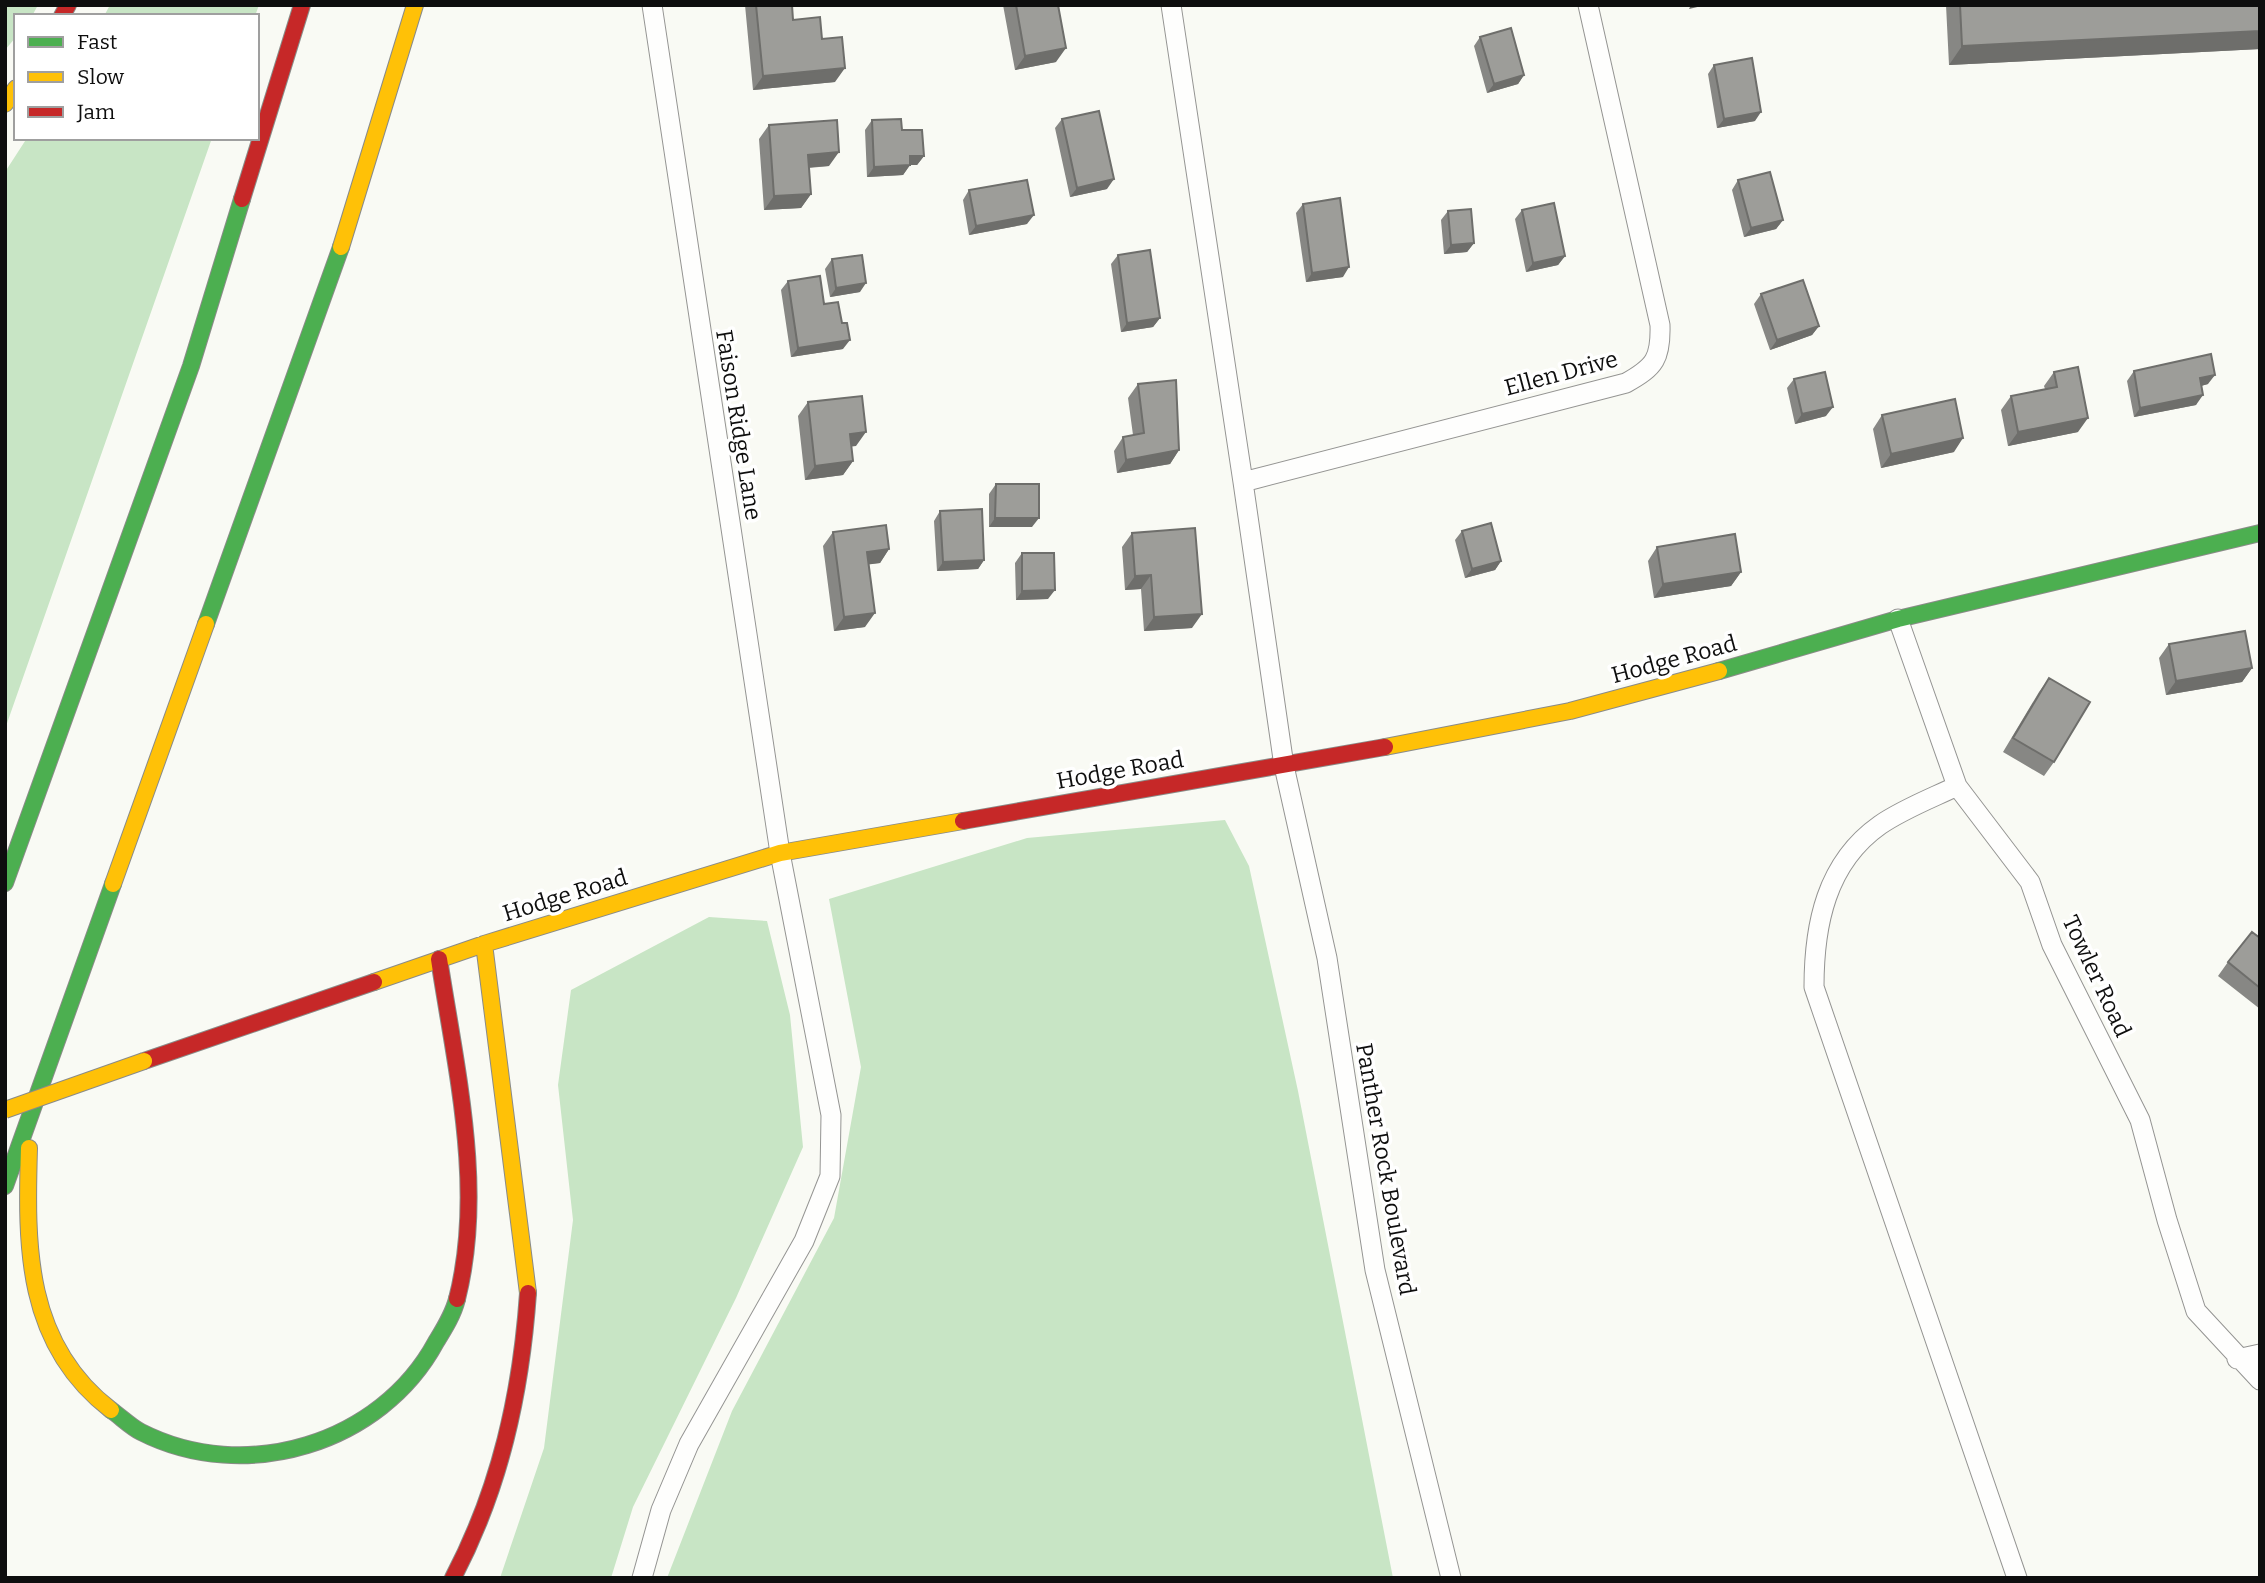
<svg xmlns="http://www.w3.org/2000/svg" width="2265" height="1583" font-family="Bitter,serif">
<rect width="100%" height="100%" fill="#f9faf4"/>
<path fill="#c8e5c5" d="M 5,5 L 38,5 L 32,16 L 16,16 L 16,37 L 5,50 Z
M 110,5 L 259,5 L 255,16 L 104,16 Z
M 27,138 L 212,138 L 5,729 L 5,172 Z
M 1225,820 L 1249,866 L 1298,1091 L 1393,1578 L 667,1578 L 732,1411 L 834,1218 L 861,1067 L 829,899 L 1027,838 Z
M 709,917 L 767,921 L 790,1015 L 803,1147 L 736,1298 L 633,1507 L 611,1578 L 500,1578 L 544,1448 L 573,1220 L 558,1085 L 571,990 Z"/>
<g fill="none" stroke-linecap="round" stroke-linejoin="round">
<defs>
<path id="street" d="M 1171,5 L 1243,482 L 1626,383 C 1655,367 1661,358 1660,325 L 1588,5
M 1243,482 L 1284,766 L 1327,958 L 1375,1270 L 1451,1578
M 1898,619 L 1957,786 L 2030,882 L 2052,945 L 2140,1120 L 2167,1220 L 2196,1311 L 2260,1380
M 1957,786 C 1932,798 1903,809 1880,825 C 1826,863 1814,925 1814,987 L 2017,1578
M 2237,1359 L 2260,1354
M 642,1578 L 661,1510 L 689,1444 L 804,1241 L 830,1176 L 831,1115 L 780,853 L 652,5"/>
<path id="fast" d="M 206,624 L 341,247
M 1719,671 L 1898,619 L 2260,533
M 5,883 L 191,366 L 242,199
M 5,1186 L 113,884
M 111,1410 C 121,1417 131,1427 141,1432 C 245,1485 381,1444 436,1342 C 444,1329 453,1315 457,1299"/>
<path id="slow" d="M 5,104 L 16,88
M 341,247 L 415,5
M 1385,747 L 1570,711 L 1719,671
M 113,884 L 206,624
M 484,944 L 528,1293
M 374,982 L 484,944 L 780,853 L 963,821
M 29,1148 C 26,1247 25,1344 111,1410"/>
<path id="jam" d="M 62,16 L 68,5
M 242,199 L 302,5
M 963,821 L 1385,747
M 439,959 C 456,1070 485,1189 457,1299
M 144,1061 L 374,982
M 453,1578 C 500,1488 521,1394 528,1293"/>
</defs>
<use href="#street" stroke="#949492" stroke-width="21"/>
<use href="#fast" stroke="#8a8b88" stroke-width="18"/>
<use href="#slow" stroke="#8a8b88" stroke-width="18"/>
<use href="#jam" stroke="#8a8b88" stroke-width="18"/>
<use href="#street" stroke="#fefefd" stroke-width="19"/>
<use href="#fast" stroke="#4caf50" stroke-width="16"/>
<use href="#slow" stroke="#ffc107" stroke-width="16"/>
<use href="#jam" stroke="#c62828" stroke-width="16"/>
<defs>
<path id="slow-bridge" d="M 5,1110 L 144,1061"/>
</defs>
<use href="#slow-bridge" stroke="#8a8b88" stroke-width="18" stroke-linecap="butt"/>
<use href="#slow-bridge" stroke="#ffc107" stroke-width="16"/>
</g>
<path fill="#878784" d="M 745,5 L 792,5 L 793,20 L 822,39 L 835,82 L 753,90 Z
M 1003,5 L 1058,5 L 1056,62 L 1015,70 Z
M 1946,5 L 2260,5 L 2260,49 L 1949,65 Z
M 1480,37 L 1524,75 L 1518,84 L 1487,93 L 1474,46 Z
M 1714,65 L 1755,121 L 1717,128 L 1708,74 Z
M 1062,119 L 1107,189 L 1070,197 L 1055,128 Z
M 872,120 L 902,130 L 924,156 L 917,165 L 910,165 L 903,175 L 867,177 L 865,130 Z
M 769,125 L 829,166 L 809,168 L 811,194 L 801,208 L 764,210 L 759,139 Z
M 1738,180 L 1783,220 L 1776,229 L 1744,237 L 1732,190 Z
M 969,190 L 1027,224 L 969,235 L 963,200 Z
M 1303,204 L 1343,277 L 1306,282 L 1296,213 Z
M 1522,210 L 1565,256 L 1558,265 L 1526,272 L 1515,219 Z
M 1448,211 L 1474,243 L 1467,252 L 1444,254 L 1441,220 Z
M 1118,255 L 1160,318 L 1153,327 L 1121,332 L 1111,264 Z
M 832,259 L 860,292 L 830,297 L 825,269 Z
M 788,281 L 824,304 L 842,323 L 843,349 L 791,357 L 781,290 Z
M 1761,294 L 1819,326 L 1812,335 L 1770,350 L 1754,304 Z
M 2134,371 L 2208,384 L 2201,386 L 2196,405 L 2134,417 L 2127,381 Z
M 2054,372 L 2078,432 L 2008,446 L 2001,410 L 2011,396 L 2045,389 L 2044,386 Z
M 1794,379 L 1826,416 L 1795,424 L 1787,388 Z
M 1138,384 L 1179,450 L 1170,464 L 1117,473 L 1114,451 L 1123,437 L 1133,435 L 1128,398 Z
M 808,402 L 856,446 L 851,446 L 853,461 L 843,475 L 805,480 L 798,416 Z
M 1882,415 L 1954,452 L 1881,468 L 1873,429 Z
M 996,484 L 1032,527 L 989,527 L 989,494 Z
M 940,511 L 984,560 L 978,569 L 937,571 L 934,521 Z
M 1462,531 L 1501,561 L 1495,570 L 1465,578 L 1455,540 Z
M 833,532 L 889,549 L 880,563 L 868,564 L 865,627 L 834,631 L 823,546 Z
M 1132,533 L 1192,628 L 1144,631 L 1141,589 L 1125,590 L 1122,547 Z
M 1657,547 L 1741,572 L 1731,586 L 1654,598 L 1648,561 Z
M 1022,553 L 1048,599 L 1016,600 L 1015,563 Z
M 2169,644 L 2252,668 L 2242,682 L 2166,695 L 2159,658 Z
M 2049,678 L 2054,762 L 2044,776 L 2003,752 L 2039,692 Z
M 2260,938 L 2260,1009 L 2218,976 L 2228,962 Z"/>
<path fill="#6e6e6b" d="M 1691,5 L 1706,5 L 1689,9 Z
M 2260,31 L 2260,49 L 1949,65 L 1962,46 Z
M 1066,48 L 1056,62 L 1015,70 L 1025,56 Z
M 845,68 L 835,82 L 753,90 L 763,76 Z
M 1524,75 L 1518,84 L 1487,93 L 1494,84 Z
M 1761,112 L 1755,121 L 1717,128 L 1724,119 Z
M 839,152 L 829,166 L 799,168 L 808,155 Z
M 910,156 L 924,156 L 917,165 L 910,165 L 903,175 L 867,177 L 874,167 Z
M 1114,179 L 1107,189 L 1070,197 L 1077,188 Z
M 811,194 L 801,208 L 764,210 L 774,196 Z
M 1034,215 L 1027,224 L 969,235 L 976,226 Z
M 1783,220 L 1776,229 L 1744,237 L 1751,228 Z
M 1474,243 L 1467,252 L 1444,254 L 1451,245 Z
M 1565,256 L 1558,265 L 1526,272 L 1533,263 Z
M 1349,267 L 1343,277 L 1306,282 L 1312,273 Z
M 866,283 L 860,292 L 830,297 L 836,288 Z
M 1160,318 L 1153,327 L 1121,332 L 1127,323 Z
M 1819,326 L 1812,335 L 1770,350 L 1777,340 Z
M 850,340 L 843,349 L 791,357 L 798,348 Z
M 2215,375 L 2208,384 L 2193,388 L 2200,378 Z
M 2203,395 L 2196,405 L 2134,417 L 2140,408 Z
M 1833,407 L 1826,416 L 1795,424 L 1802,414 Z
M 2088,418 L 2078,432 L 2008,446 L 2018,432 Z
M 866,432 L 856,446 L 840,448 L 850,434 Z
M 1963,438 L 1954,452 L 1881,468 L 1891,454 Z
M 1179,450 L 1170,464 L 1117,473 L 1126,460 Z
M 853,461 L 843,475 L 805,480 L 815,466 Z
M 995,518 L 1039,518 L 1032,527 L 989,527 Z
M 889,549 L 880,563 L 857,566 L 867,552 Z
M 984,560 L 978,569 L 937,571 L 943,562 Z
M 1501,561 L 1495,570 L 1465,578 L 1472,569 Z
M 1741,572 L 1731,586 L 1654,598 L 1663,584 Z
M 1151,575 L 1141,589 L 1125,590 L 1135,576 Z
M 1055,590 L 1048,599 L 1016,600 L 1022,591 Z
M 875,613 L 865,627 L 834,631 L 844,617 Z
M 1202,614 L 1192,628 L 1144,631 L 1154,617 Z
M 2252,668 L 2242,682 L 2166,695 L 2176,681 Z"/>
<path fill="#9d9d99" stroke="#6e6e6b" stroke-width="2" d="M 756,5 L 792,5 L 793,20 L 820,17 L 822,39 L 842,37 L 845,68 L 763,76 Z
M 1016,5 L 1058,5 L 1066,48 L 1025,56 Z
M 1960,5 L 2260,5 L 2260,31 L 1962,46 Z
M 1511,28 L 1524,75 L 1494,84 L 1480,37 Z
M 1752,58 L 1761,112 L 1724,119 L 1714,65 Z
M 1099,111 L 1114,179 L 1077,188 L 1062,119 Z
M 901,119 L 902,130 L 922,130 L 924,156 L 910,156 L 910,165 L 874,167 L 872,120 Z
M 837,120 L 839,152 L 808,155 L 811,194 L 774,196 L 769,125 Z
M 1770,172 L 1783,220 L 1751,228 L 1738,180 Z
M 1027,180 L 1034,215 L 976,226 L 969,190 Z
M 1340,198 L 1349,267 L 1312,273 L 1303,204 Z
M 1554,203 L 1565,256 L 1533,263 L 1522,210 Z
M 1471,209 L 1474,243 L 1451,245 L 1448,211 Z
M 1150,250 L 1160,318 L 1127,323 L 1118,255 Z
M 862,255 L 866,283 L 836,288 L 832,259 Z
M 820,276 L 824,304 L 838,302 L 842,323 L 847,323 L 850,340 L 798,348 L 788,281 Z
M 1803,280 L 1819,326 L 1777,340 L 1761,294 Z
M 2211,354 L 2215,375 L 2200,378 L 2203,395 L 2140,408 L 2134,371 Z
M 2078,367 L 2088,418 L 2018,432 L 2011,396 L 2057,387 L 2054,372 Z
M 1825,372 L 1833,407 L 1802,414 L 1794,379 Z
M 1176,380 L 1179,450 L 1126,460 L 1123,437 L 1144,433 L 1138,384 Z
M 862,396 L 866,432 L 850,434 L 853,461 L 815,466 L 808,402 Z
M 1955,399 L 1963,438 L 1891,454 L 1882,415 Z
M 996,484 L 1039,484 L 1039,518 L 995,518 Z
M 982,509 L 984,560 L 943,562 L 940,511 Z
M 1491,523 L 1501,561 L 1472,569 L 1462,531 Z
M 886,525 L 889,549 L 867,552 L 875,613 L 844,617 L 833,532 Z
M 1195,528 L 1202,614 L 1154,617 L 1151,575 L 1135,576 L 1132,533 Z
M 1735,534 L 1741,572 L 1663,584 L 1657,547 Z
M 1022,553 L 1054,553 L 1055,590 L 1022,591 Z
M 2245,631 L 2252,668 L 2176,681 L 2169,644 Z
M 2049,678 L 2090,702 L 2054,762 L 2013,738 Z
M 2252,932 L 2260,938 L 2260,988 L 2228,962 Z"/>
<g text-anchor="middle" stroke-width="7" stroke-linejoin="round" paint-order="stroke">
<g font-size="23" fill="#0e0e0e" stroke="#fff">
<text transform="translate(1561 373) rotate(-15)" y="8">Ellen Drive</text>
<text transform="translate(739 425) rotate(81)" y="8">Faison Ridge Lane</text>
<text transform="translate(1674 659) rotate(-15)" y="8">Hodge Road</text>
<text transform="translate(1120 770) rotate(-10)" y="8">Hodge Road</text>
<text transform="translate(565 895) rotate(-17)" y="8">Hodge Road</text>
<text transform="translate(2097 976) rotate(65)" y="8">Towler Road</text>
<text transform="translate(1386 1169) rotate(80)" y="8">Panther Rock Boulevard</text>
</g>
</g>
<rect width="2265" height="1583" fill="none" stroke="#0e0e0e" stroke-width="14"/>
<rect x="14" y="14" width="245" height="126" fill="#ffffff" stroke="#9f9f9f" stroke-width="2"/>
<rect x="28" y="37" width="35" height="10" fill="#4caf50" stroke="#9f9f9f" stroke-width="2"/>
<text x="77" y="49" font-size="21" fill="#0e0e0e">Fast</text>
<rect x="28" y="72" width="35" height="10" fill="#ffc107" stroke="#9f9f9f" stroke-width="2"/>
<text x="77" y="84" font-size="21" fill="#0e0e0e">Slow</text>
<rect x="28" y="107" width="35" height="10" fill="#c62828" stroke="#9f9f9f" stroke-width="2"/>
<text x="77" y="119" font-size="21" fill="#0e0e0e">Jam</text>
</svg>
